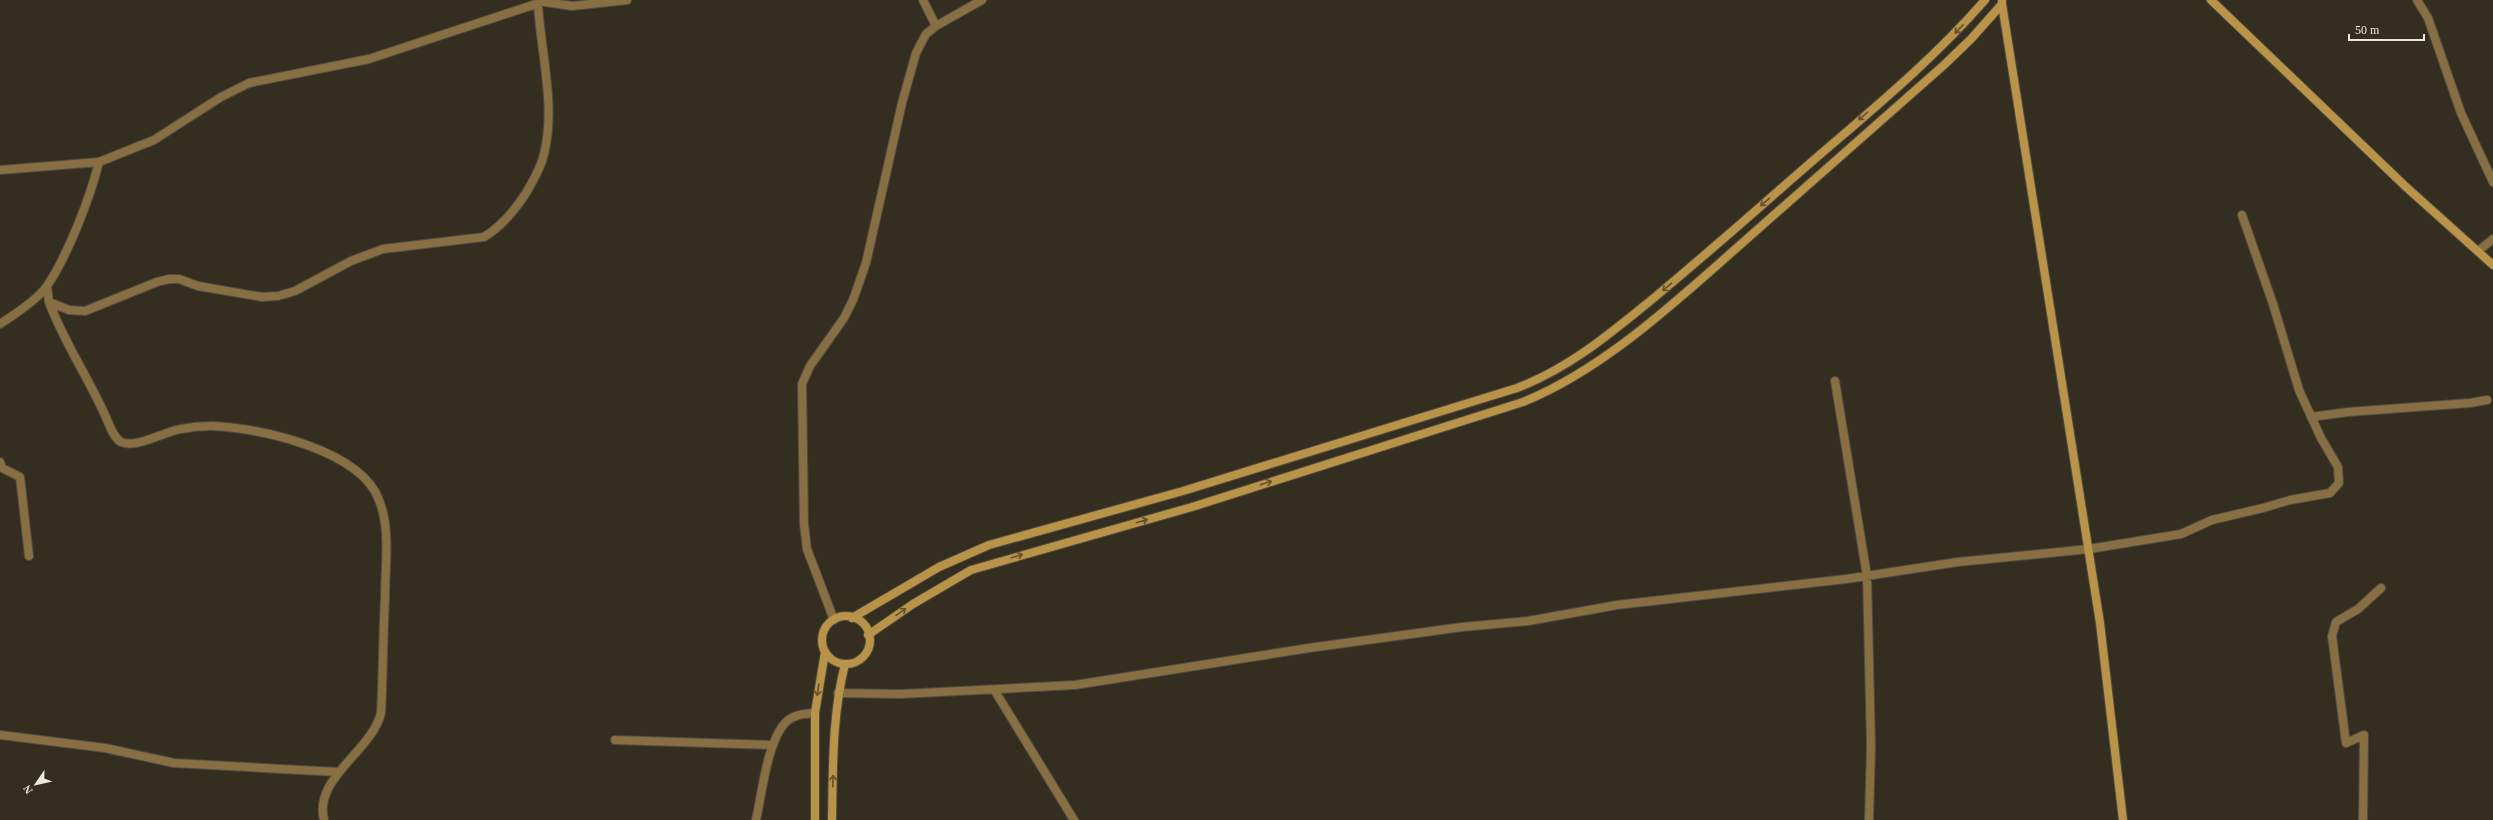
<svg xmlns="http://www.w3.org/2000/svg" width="2493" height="820" font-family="Georgia,serif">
<rect width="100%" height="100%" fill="#342e21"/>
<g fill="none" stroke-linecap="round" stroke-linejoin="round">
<defs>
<path id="street" d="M 923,0 L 936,26
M 2417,0 L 2428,18 L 2461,113 L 2493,182
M 545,2 L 572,6 L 627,0
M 0,170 L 99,162
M 2478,251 L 2493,239
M 47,287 L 49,302 L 69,310 L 85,311 L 157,282 L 169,279 L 179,279 L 198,286 L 262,297 L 278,296 L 295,291 L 351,261 L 383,249 L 484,237 C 502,226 515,210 526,193 C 533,181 541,168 544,154 C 556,107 541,53 538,5
M 49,302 C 63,340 86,374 103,411 C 108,420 112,437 121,442 C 135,449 166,431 181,429 C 191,427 202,426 211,426 C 258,427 361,450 379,500 C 391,530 385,566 385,598 C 383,636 383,675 381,713 C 372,751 313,778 324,820
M 0,324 C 14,315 38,299 47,286 C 68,255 90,198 99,162 L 154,140 L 221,97 L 249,83 L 369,59 L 548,0
M 1835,381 L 1867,576 L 1871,746 L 1869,820
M 2311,417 L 2348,412 L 2470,403 L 2487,400
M 0,462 L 2,468 L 20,477 L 29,556
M 834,620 L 807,549 L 804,524 L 802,384 L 810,366 L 844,318 L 853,300 L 866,263 L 902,103 L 916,53 L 926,34 L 936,26 L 982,0
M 995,691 L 1074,820
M 838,693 L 901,694 L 1075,685 L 1309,648 L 1462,627 L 1528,621 L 1617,605 L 1846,579 L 1958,562 L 2089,549 L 2181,534 L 2212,520 L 2263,508 L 2290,500 L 2330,493 L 2339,483 L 2338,467 L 2321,438 L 2299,390 L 2273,304 L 2242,215
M 0,735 L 105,748 L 174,763 L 338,772
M 615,740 L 773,745
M 756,820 C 762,794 767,741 786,722 C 794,714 805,714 815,713
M 2363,820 L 2364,735 L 2346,743 L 2332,636 L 2336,622 L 2358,609 L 2381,588"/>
<path id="secondary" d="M 2211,0 L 2405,186 L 2493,265
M 2002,4 L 2100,623 L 2123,820
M822 640a24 24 0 1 1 48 0a24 24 0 1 1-48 0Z
M 852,618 L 939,567 L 989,545 L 1183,491 L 1517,388 C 1570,368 1612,332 1655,297 C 1699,260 1742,223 1785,185 C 1853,125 1926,68 1985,0
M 868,635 L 913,604 L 971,570 L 1192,507 L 1523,402 C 1604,369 1675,302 1740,245 C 1808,185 1876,125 1944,65 L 1971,39 L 2002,4 L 2002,0
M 815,820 L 815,713 L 825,652
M 832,820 C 833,767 832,716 845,664"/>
</defs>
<use href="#street" stroke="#524c40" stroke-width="10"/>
<use href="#secondary" stroke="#524c40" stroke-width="10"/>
<use href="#street" stroke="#876f43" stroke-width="8"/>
<use href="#secondary" stroke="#b99348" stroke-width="8"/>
</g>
<defs><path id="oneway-shaft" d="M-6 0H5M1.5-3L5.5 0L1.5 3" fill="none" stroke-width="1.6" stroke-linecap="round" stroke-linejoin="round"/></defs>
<g stroke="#63512f">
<use href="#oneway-shaft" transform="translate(1959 29) rotate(134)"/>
<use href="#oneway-shaft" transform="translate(1863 116) rotate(139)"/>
<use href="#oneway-shaft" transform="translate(1765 202) rotate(139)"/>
<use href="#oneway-shaft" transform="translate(1667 287) rotate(140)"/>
<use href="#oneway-shaft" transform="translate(1266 483) rotate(-18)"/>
<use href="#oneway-shaft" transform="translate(1142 521) rotate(-16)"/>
<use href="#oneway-shaft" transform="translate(1017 556) rotate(-16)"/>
<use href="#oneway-shaft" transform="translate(901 612) rotate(-35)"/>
<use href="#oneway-shaft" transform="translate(818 690) rotate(98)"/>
<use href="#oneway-shaft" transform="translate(833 781) rotate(-89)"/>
</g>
<g transform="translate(36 784) rotate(236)" stroke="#342e21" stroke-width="3" paint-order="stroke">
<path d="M0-3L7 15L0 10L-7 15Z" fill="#ede9e1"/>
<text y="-6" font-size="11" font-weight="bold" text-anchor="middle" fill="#ede9e1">N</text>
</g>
<path d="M2349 34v6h75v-6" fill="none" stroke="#ede9e1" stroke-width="2"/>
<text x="2355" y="34" font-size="12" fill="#ede9e1" stroke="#342e21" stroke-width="3" paint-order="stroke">50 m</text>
</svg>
